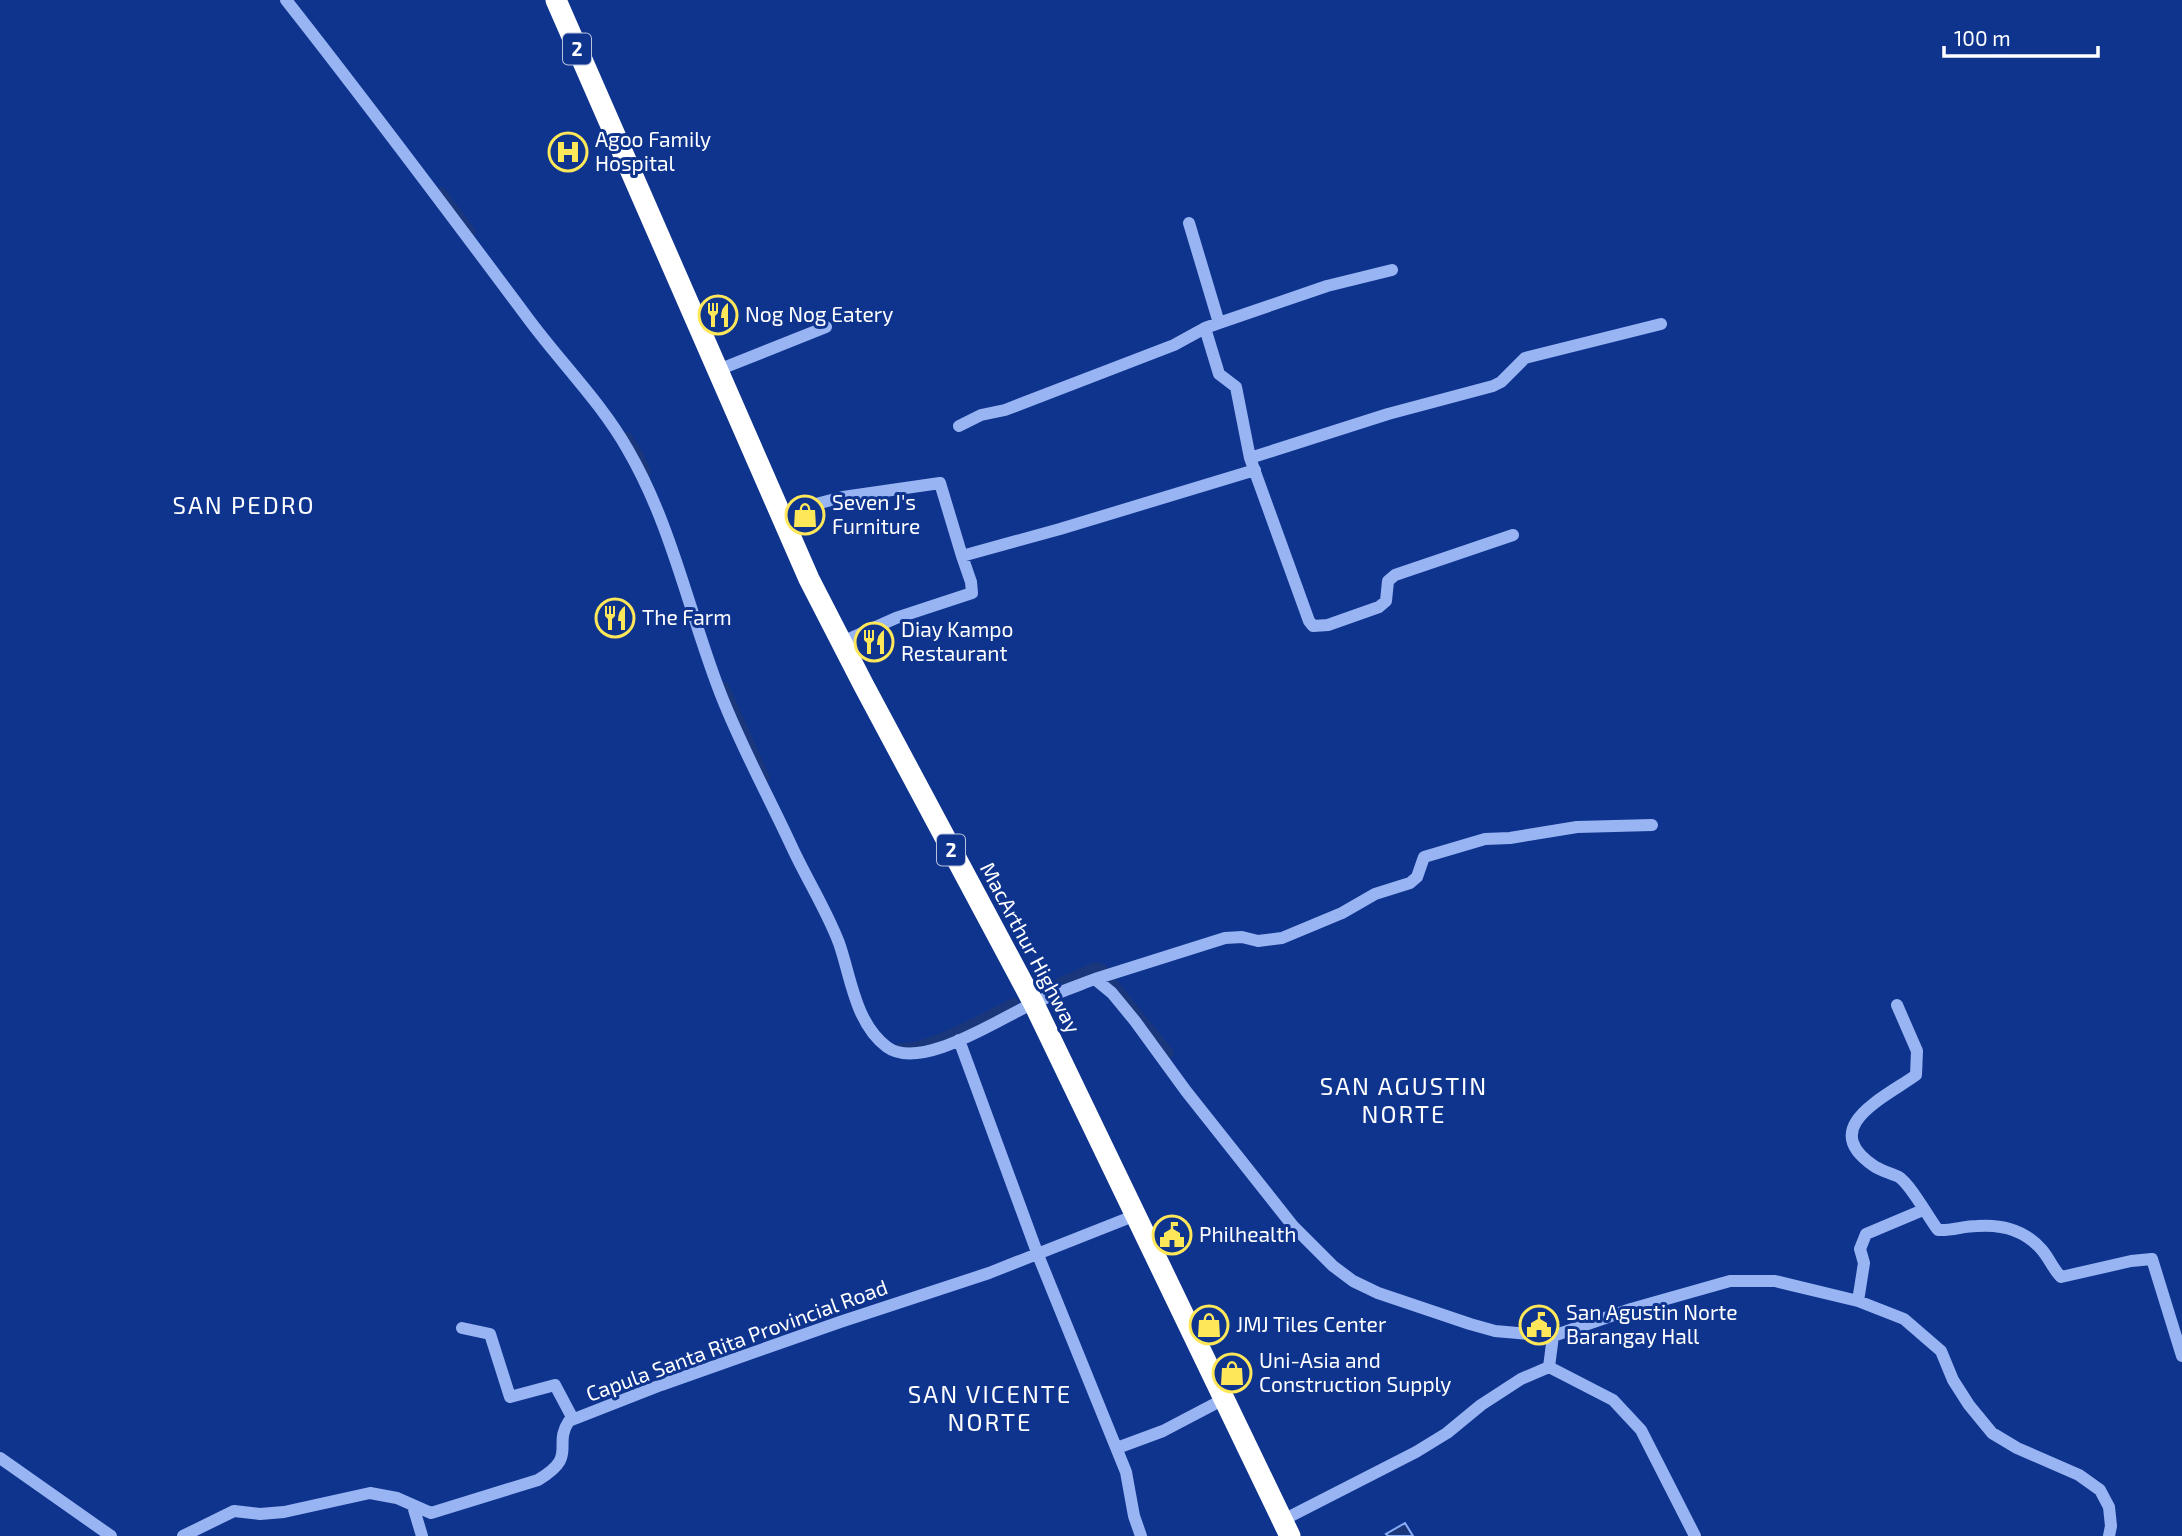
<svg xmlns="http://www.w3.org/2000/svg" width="2182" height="1536" font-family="'Exo 2',sans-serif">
<rect width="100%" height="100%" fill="#0f348e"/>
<path fill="#1b377b" stroke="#89acf7" stroke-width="2" d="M 1405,1523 L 1413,1536 L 1388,1536 L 1386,1534 Z"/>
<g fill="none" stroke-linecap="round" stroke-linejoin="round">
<path stroke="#1b377b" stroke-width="10" d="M 441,192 L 471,232
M 627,437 L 638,454 L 646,472
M 724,687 L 765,778
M 1110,980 L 1169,1053
M 1046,989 L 1095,967 L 1103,970
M 900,1048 C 928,1050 987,1016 1014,1003"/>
<path stroke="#98b4f3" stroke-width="12" d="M 286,0 C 368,104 448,211 527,317 C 560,362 601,402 628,450 C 671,524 688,608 718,687 C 738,741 767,793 791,845 C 806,878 826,909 839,943 C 851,977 855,1023 887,1047 C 921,1072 1000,1018 1034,1003 C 1054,994 1074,987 1095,979 L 1112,993 L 1135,1021 L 1186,1091 L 1293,1226 L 1333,1266 L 1353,1281 L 1378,1293 L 1470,1324 L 1495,1331 L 1553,1336 L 1631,1309 L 1730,1281 L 1775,1281 L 1858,1301 L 1904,1319 L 1941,1351 L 1953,1380 L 1969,1405 L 1992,1433 L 2017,1448 L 2079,1475 L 2100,1490 L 2109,1507 L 2111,1526 L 2109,1536
M 1189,223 L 1219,323 L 1205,328 L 1219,374 L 1236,387 L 1250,458 L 1309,621 L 1313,626 L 1328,625 L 1379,607 L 1386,601 L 1388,581 L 1395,575 L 1513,535
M 1219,323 L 1327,286 L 1392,270
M 718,370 L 826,327
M 959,426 L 981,415 L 1005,410 L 1174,345 L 1205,328
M 1250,458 L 1388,414 L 1493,386 L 1501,382 L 1525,358 L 1661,324
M 781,513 L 843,497 L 940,483 L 962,556 L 1060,529 L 1255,470
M 842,642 L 896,618 L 972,593 L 971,582 L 962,556
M 1095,979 L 1225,938 L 1242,937 L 1258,941 L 1282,938 L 1342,913 L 1375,894 L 1410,883 L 1417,877 L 1424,857 L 1485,839 L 1510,838 L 1577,827 L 1652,825
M 1897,1005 L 1917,1051 L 1916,1075 C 1884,1098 1817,1127 1874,1166 C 1881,1171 1891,1173 1899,1177 C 1910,1184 1929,1218 1938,1230 C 1952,1231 1963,1226 1977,1226 C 2002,1224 2025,1230 2042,1250 C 2049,1258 2053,1269 2061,1277 L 2131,1261 L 2152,1259 L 2182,1356
M 959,1040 L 1038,1255 L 1126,1472 L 1134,1516 L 1141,1536
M 1858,1301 L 1864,1263 L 1860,1249 L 1866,1234 L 1923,1210
M 462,1328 L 490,1334 L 510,1397 L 555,1385 L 573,1419
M 1549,1367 L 1613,1400 L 1641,1430 L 1695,1536
M 1117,1448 L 1163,1431 L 1224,1399
M 0,1458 L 111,1536
M 413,1506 L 422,1536
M 1283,1520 L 1416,1452 L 1447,1433 L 1481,1405 L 1521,1379 L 1549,1367 L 1553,1336
M 183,1536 L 234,1511 L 260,1514 L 284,1512 L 370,1493 L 397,1498 L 431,1513 L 538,1480 C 579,1456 552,1446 569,1421 L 661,1385 L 840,1322 L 989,1273 L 1136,1215"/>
<path stroke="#fff" stroke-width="21" d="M 556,0 L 809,579 L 863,684 L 1034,1004 L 1290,1536"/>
</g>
<defs>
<symbol id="hospital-ring" viewBox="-11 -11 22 22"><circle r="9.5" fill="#0f348e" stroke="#ffe75a" stroke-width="1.5"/><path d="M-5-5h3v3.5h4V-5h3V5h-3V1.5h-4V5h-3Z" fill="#ffe75a"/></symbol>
<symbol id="restaurant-ring" viewBox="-11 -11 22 22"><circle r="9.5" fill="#0f348e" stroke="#ffe75a" stroke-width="1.5"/><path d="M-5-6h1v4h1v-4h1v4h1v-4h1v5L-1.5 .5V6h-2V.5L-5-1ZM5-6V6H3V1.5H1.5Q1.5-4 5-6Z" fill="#ffe75a"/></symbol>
<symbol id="shop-ring" viewBox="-11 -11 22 22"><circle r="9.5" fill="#0f348e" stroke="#ffe75a" stroke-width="1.5"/><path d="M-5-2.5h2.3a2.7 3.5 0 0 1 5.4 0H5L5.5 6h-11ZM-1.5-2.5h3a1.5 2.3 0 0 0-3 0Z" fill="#ffe75a"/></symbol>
<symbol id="civic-ring" viewBox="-11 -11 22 22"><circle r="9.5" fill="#0f348e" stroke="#ffe75a" stroke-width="1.5"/><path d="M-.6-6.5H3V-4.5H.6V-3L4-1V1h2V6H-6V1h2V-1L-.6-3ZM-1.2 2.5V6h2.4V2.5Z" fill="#ffe75a"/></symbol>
</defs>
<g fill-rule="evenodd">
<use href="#hospital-ring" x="546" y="130" width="44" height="44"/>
<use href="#restaurant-ring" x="696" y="293" width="44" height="44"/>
<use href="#shop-ring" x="783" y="493" width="44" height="44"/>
<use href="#restaurant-ring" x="593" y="596" width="44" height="44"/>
<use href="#restaurant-ring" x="852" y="620" width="44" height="44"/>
<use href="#civic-ring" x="1150" y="1213" width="44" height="44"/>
<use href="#shop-ring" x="1187" y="1303" width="44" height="44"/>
<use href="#civic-ring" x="1517" y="1303" width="44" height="44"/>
<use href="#shop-ring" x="1210" y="1351" width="44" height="44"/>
</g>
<g text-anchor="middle" stroke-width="6" stroke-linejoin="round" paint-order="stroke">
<g fill="#0f348e" stroke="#b7c2dd" stroke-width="2">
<rect x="563" y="33.5" width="28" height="31" rx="5"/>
<rect x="937" y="834.5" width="28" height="31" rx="5"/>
</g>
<g font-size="19" font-weight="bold" fill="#fff">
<text x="577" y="56">2</text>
<text x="951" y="857">2</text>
</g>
<g font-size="21" fill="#fff" stroke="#0f348e" text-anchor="start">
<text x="595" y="147">Agoo Family<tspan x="595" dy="24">Hospital</tspan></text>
<text x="745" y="322">Nog Nog Eatery</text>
<text x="832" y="510">Seven J's<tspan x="832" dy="24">Furniture</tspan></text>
<text x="642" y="625">The Farm</text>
<text x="901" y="637">Diay Kampo<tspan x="901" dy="24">Restaurant</tspan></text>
<text x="1199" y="1242">Philhealth</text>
<text x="1566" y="1320">San Agustin Norte<tspan x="1566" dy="24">Barangay Hall</tspan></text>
<text x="1236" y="1332">JMJ Tiles Center</text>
<text x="1259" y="1368">Uni-Asia and<tspan x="1259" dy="24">Construction Supply</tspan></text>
</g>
<g font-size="21" fill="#fff" stroke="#0f348e">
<text transform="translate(1030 948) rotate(62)" y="7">MacArthur Highway</text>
<text transform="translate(737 1341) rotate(-20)" y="7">Capula Santa Rita Provincial Road</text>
</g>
<g font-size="24" letter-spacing="2" fill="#fff" stroke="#0f348e">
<text x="244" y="514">SAN PEDRO</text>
<text x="1404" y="1095">SAN AGUSTIN<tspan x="1404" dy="28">NORTE</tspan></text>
<text x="990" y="1403">SAN VICENTE<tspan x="990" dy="28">NORTE</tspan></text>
</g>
</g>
<path d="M1944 46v10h154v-10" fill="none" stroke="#ffffff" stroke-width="3.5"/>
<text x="1954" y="46" font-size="21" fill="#ffffff" stroke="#0f348e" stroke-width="5" paint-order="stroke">100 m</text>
</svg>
